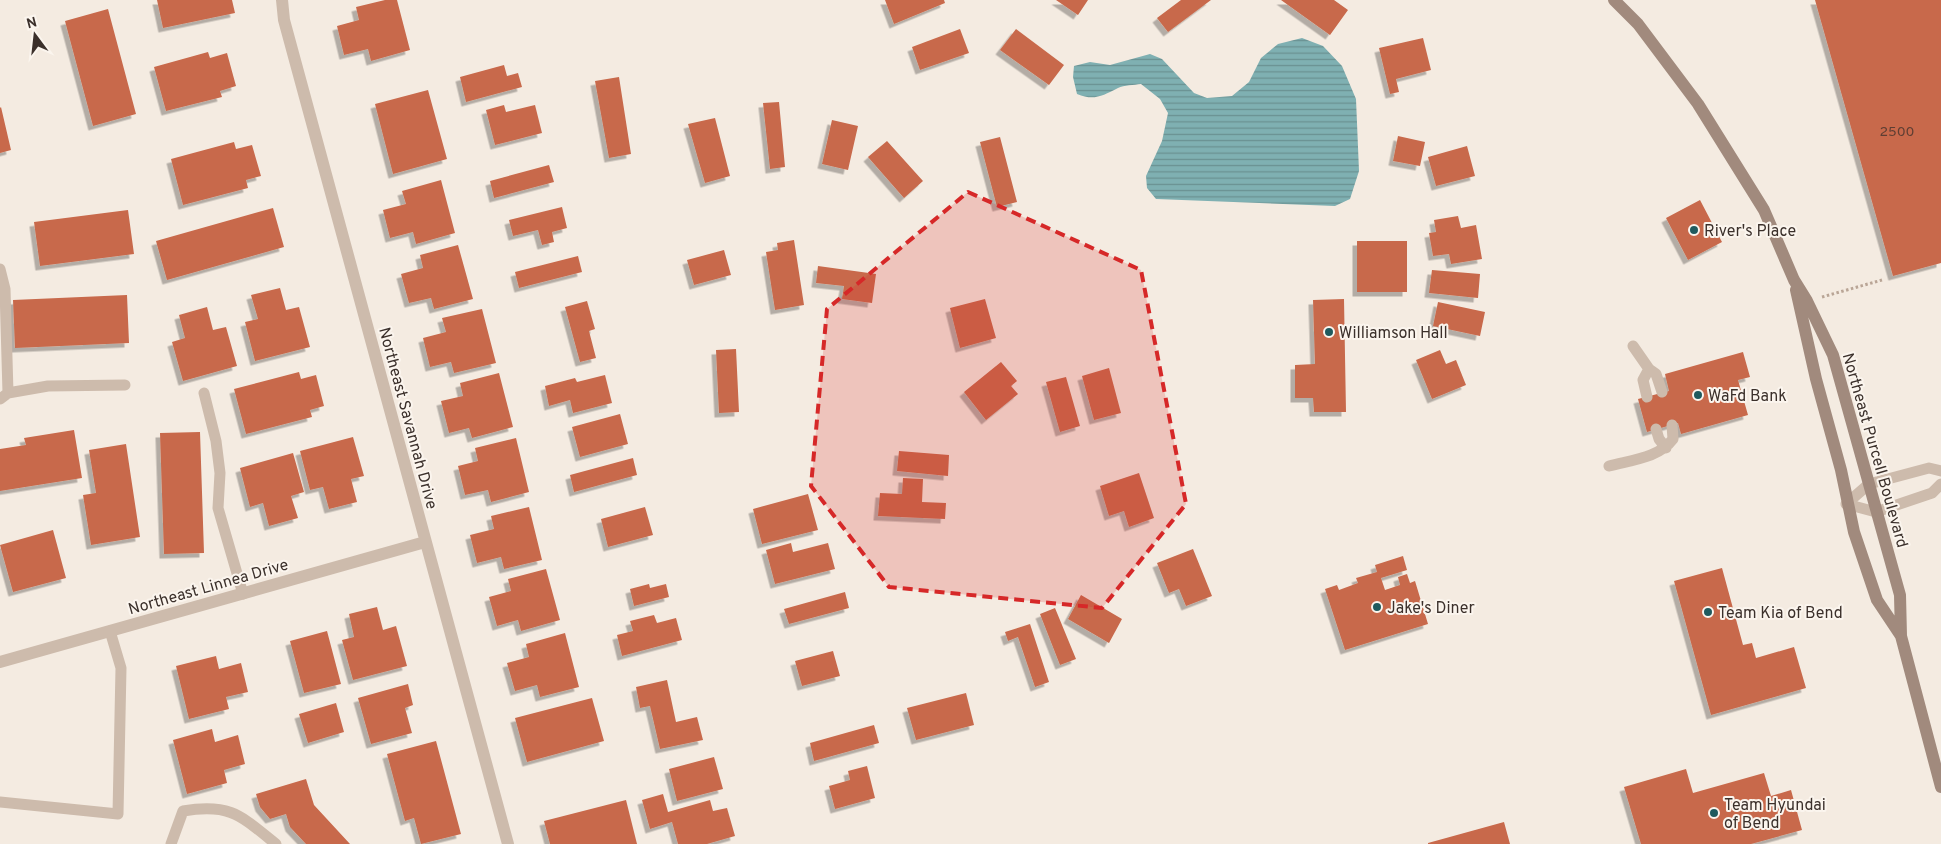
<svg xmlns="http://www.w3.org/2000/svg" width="1941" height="844" font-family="Overpass,sans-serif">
<defs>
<pattern id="water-rules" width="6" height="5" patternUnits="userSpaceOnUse" patternTransform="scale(1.25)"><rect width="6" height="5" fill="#7fb0b2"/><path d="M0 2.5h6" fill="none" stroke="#699091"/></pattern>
<filter id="shadow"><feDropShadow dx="-4.5" dy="4.5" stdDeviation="0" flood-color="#0004"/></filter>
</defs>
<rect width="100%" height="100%" fill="#f4ebe1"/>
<path fill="url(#water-rules)" d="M 1302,38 L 1323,46 L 1342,66 L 1356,99 L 1359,171 L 1350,199 L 1335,206 L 1156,199 L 1147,188 L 1146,176 L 1162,141 L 1168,113 L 1160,99 L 1141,84 C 1134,85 1124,85 1118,88 C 1102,96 1094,101 1077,94 L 1073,77 L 1074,66 L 1090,62 L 1110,65 L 1150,54 L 1162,59 L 1194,93 L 1207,98 L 1232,96 L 1249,82 L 1261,58 L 1278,44 Z"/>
<path fill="#c8694b" filter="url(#shadow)" d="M 157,0 L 232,0 L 235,13 L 163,28 Z
M 385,0 L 397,0 L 410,50 L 371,61 L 368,49 L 344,55 L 337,26 L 359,20 L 356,7 Z
M 885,0 L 944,0 L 945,3 L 894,24 Z
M 1056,0 L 1088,0 L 1078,15 Z
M 1181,0 L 1211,0 L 1168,32 L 1157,18 Z
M 1281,0 L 1334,0 L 1348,10 L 1330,35 Z
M 1815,0 L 1941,0 L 1941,263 L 1893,276 Z
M 108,9 L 136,114 L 93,126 L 65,21 Z
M 960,29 L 969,53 L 920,70 L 912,47 Z
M 1016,29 L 1064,65 L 1049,85 L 1000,50 Z
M 1423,38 L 1431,70 L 1396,79 L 1399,92 L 1390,94 L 1379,48 Z
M 208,52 L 210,58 L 227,53 L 236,86 L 220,91 L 222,97 L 166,111 L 154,67 Z
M 504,65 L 507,76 L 518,73 L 522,87 L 466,102 L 460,77 Z
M 619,77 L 631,154 L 609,158 L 595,81 Z
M 428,90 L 447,159 L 393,174 L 375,104 Z
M 779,102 L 785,167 L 770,169 L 763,103 Z
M 504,105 L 506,112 L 535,105 L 542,133 L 495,145 L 486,110 Z
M 1,107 L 11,150 L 0,153 L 0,108 Z
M 715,118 L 730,176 L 705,183 L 688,124 Z
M 832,120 L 858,126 L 848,170 L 822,164 Z
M 1398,136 L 1425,142 L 1420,166 L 1393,161 Z
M 1000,137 L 1017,202 L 997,207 L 980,142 Z
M 887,141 L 923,181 L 904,198 L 868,157 Z
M 234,142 L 236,149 L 252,145 L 261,176 L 246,180 L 248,188 L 183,205 L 171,159 Z
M 1467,146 L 1475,176 L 1436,186 L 1428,157 Z
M 549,165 L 554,182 L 494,198 L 490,181 Z
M 441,180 L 455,233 L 416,244 L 413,232 L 390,238 L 383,210 L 406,204 L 402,191 Z
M 1700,200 L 1722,242 L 1688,260 L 1666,218 Z
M 562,207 L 567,228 L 552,232 L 554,242 L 542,245 L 538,230 L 513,236 L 509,220 Z
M 273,208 L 284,247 L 167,280 L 156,241 Z
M 128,210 L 134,254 L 40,266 L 34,222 Z
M 1458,216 L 1461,228 L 1476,225 L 1482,259 L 1451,264 L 1449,254 L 1433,256 L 1429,233 L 1436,232 L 1434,220 Z
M 794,240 L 804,305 L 775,310 L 766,252 L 778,250 L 777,243 Z
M 1357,241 L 1407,241 L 1407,292 L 1357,292 Z
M 458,245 L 473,299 L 434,309 L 431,298 L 409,303 L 401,274 L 423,268 L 420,255 Z
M 724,250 L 731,275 L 694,285 L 687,260 Z
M 578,256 L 582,272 L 519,288 L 515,272 Z
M 818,266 L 876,274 L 872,303 L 842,299 L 844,286 L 816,283 Z
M 1432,270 L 1480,274 L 1478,298 L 1429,293 Z
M 280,288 L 286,310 L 299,307 L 310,347 L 255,361 L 245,322 L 258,319 L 251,295 Z
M 127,295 L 129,343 L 15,348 L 13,300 Z
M 985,299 L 996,338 L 960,348 L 950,308 Z
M 1344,299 L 1346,412 L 1314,412 L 1313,398 L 1295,398 L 1295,365 L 1315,364 L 1313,300 Z
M 587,301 L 595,329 L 589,331 L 596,358 L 580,362 L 565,307 Z
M 1438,302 L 1485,312 L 1480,336 L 1433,326 Z
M 207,307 L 213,330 L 226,327 L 237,366 L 183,381 L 172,342 L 185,338 L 179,315 Z
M 482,309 L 496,363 L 454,373 L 451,362 L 430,367 L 423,338 L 446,332 L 442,318 Z
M 736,349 L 739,412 L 719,413 L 716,350 Z
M 1440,350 L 1446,364 L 1456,360 L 1466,385 L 1432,399 L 1416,360 Z
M 1743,352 L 1750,377 L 1738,380 L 1748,415 L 1681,434 L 1678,423 L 1647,432 L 1638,399 L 1669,391 L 1665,374 Z
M 1001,362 L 1017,381 L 1011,386 L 1018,394 L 986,420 L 964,392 Z
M 1109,368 L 1121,413 L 1094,420 L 1082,376 Z
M 299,372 L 301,379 L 316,375 L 324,406 L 310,410 L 312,417 L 246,434 L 234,389 Z
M 499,373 L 513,427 L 472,438 L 469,428 L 449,433 L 441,401 L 463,396 L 460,383 Z
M 605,375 L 612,403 L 573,413 L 570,400 L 549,406 L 545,386 L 575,378 L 577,382 Z
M 1066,377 L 1080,426 L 1060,432 L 1046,382 Z
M 620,414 L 628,444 L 580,457 L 572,427 Z
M 74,430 L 82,478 L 0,491 L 0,449 L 26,445 L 24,438 Z
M 200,432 L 204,553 L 164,554 L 160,433 Z
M 353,437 L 364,476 L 351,479 L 357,502 L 329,509 L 323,487 L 310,490 L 300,451 Z
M 516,438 L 529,492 L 491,502 L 488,490 L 465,495 L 458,466 L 478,461 L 475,448 Z
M 126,444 L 140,537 L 91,545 L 83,495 L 96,493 L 89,450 Z
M 899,451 L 949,455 L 948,476 L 897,471 Z
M 293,453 L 304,492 L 291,496 L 298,518 L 269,526 L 263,503 L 250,507 L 240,468 Z
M 633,458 L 637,475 L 574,492 L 570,475 Z
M 1139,473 L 1154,518 L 1129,527 L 1124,511 L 1109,516 L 1100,486 Z
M 903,478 L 923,479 L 922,502 L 946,503 L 945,519 L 878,516 L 880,493 L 902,494 Z
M 808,494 L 818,530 L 762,544 L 753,509 Z
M 529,507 L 542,560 L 504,569 L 501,557 L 477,563 L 470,535 L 494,529 L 491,516 Z
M 645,507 L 653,535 L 608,547 L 601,519 Z
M 53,530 L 66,578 L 13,592 L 0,545 Z
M 791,543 L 793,552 L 828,543 L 835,569 L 775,584 L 766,550 Z
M 1193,549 L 1212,596 L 1186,606 L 1179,589 L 1169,593 L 1157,563 Z
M 1403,556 L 1407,570 L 1381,578 L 1385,590 L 1400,585 L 1398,577 L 1407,574 L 1410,583 L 1415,581 L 1428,624 L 1345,650 L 1325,589 L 1337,585 L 1339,590 L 1358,583 L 1356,578 L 1377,572 L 1375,565 Z
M 1722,568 L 1743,645 L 1752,643 L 1756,658 L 1794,647 L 1806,688 L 1711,715 L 1674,581 Z
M 546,569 L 560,620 L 521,631 L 518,620 L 497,626 L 489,597 L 511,591 L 508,579 Z
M 649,584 L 650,588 L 666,584 L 669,597 L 634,606 L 630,589 Z
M 845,592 L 849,608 L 789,624 L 784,609 Z
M 1081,595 L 1122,619 L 1109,643 L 1068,619 Z
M 377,607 L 383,630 L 396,626 L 407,666 L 353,680 L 342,640 L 354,637 L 349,614 Z
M 1055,608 L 1076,659 L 1060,665 L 1040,614 Z
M 654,615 L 657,623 L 676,618 L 682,640 L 622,656 L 617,635 L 633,631 L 630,621 Z
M 1030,624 L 1049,682 L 1035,687 L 1018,637 L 1008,641 L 1005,632 Z
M 327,631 L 341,684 L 304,693 L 290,641 Z
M 565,633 L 579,687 L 540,697 L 537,685 L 515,691 L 507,663 L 529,657 L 526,644 Z
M 833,651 L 840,676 L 802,686 L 795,661 Z
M 216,656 L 219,669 L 241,663 L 248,692 L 226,697 L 229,709 L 189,719 L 176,666 Z
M 667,680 L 676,722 L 697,717 L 703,740 L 660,749 L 650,706 L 640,708 L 636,687 Z
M 408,684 L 413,705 L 405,708 L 412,733 L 371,744 L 358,698 Z
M 966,693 L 974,725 L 916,740 L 907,708 Z
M 592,698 L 604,741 L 527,762 L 515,718 Z
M 336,703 L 344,732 L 308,743 L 299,714 Z
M 874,725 L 879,743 L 814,761 L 810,743 Z
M 212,729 L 215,742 L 238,735 L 245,764 L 224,770 L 227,783 L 187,794 L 173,740 Z
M 436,741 L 461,834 L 421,844 L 414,818 L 405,821 L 387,754 Z
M 714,757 L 723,789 L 677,801 L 669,769 Z
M 867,766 L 875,798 L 835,809 L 829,786 L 850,780 L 848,771 Z
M 1686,769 L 1693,793 L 1764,773 L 1771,796 L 1791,790 L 1802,830 L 1751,844 L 1641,844 L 1624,787 Z
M 306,779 L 314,805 L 350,844 L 306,844 L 290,827 L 286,814 L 270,819 L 260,807 L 256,794 Z
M 663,794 L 668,812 L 710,800 L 713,811 L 727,808 L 735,836 L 707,844 L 678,844 L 672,822 L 650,829 L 642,800 Z
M 626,800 L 637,844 L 550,844 L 544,821 Z
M 1504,822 L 1510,844 L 1428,844 L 1428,843 Z"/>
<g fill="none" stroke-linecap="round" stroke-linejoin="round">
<path stroke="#b9a596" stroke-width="3" stroke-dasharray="2.5 2.5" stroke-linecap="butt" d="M 1822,297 L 1882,280"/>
<path stroke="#cdbbac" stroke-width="11" d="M 0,269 L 5,289 L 8,393 L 0,399
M 1633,346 L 1649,369 L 1656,374 L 1662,392
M 8,393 L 48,386 L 125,385
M 204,393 L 216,441 L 220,473 L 218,508 L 243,594
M 1647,397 L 1643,380 L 1649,369
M 1656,429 L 1659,439 L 1666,448
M 1609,466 C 1631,460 1659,458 1673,439 L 1672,425
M 1846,504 L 1869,484 L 1929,468 L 1941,471
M 1846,504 L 1876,512 L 1932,493 L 1941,484
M 0,802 L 118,814 L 121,668 L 110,631
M 171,844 L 183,811 C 231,803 241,816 276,844"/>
<path stroke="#cdbbac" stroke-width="12" d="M 282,0 L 284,20 L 508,844
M 0,662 L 425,542"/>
<path stroke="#a18a7d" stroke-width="12" d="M 1614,0 L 1638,24 L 1698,104 L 1764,210 L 1794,280 L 1807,301 L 1833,355 L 1900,595 L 1901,636 L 1941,787
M 1796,290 L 1816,379 L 1841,470 L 1854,532 L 1877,600 L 1901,636"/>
</g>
<path fill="#d62828" fill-opacity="0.2" stroke="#d62828" stroke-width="4" stroke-dasharray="10 6" stroke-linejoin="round" d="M 968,192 L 1141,270 L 1186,504 L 1102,608 L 889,587 L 811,486 L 827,309 Z"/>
<g fill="#1f5a5e" stroke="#fbf5ee" stroke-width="2">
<circle cx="1694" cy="230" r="5"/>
<circle cx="1329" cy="332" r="5"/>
<circle cx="1698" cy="395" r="5"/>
<circle cx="1377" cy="607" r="5"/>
<circle cx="1708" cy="612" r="5"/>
<circle cx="1714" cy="813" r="5"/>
</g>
<g text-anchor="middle" stroke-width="4" stroke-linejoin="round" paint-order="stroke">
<g font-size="14" fill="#5e3e33">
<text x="1897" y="136">2500</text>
</g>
<g font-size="16" fill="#3b302b" stroke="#fbf5ee" text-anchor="start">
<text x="1704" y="236">River's Place</text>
<text x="1339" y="338">Williamson Hall</text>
<text x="1708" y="401">WaFd Bank</text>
<text x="1387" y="613">Jake's Diner</text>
<text x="1718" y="618">Team Kia of Bend</text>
<text x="1724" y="810">Team Hyundai<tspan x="1724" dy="18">of Bend</tspan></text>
</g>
<g font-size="16" fill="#3b302b" stroke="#fbf5ee">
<text transform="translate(409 418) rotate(75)" y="6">Northeast Savannah Drive</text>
<text transform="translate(1876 450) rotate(74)" y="6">Northeast Purcell Boulevard</text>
<text transform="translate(208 586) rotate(-16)" y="6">Northeast Linnea Drive</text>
</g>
</g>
<g transform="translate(35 35) rotate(345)" stroke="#fbf5ee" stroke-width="4" paint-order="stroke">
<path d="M0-4L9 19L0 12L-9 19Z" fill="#3b302b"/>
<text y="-8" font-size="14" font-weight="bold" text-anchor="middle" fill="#3b302b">N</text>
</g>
</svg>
